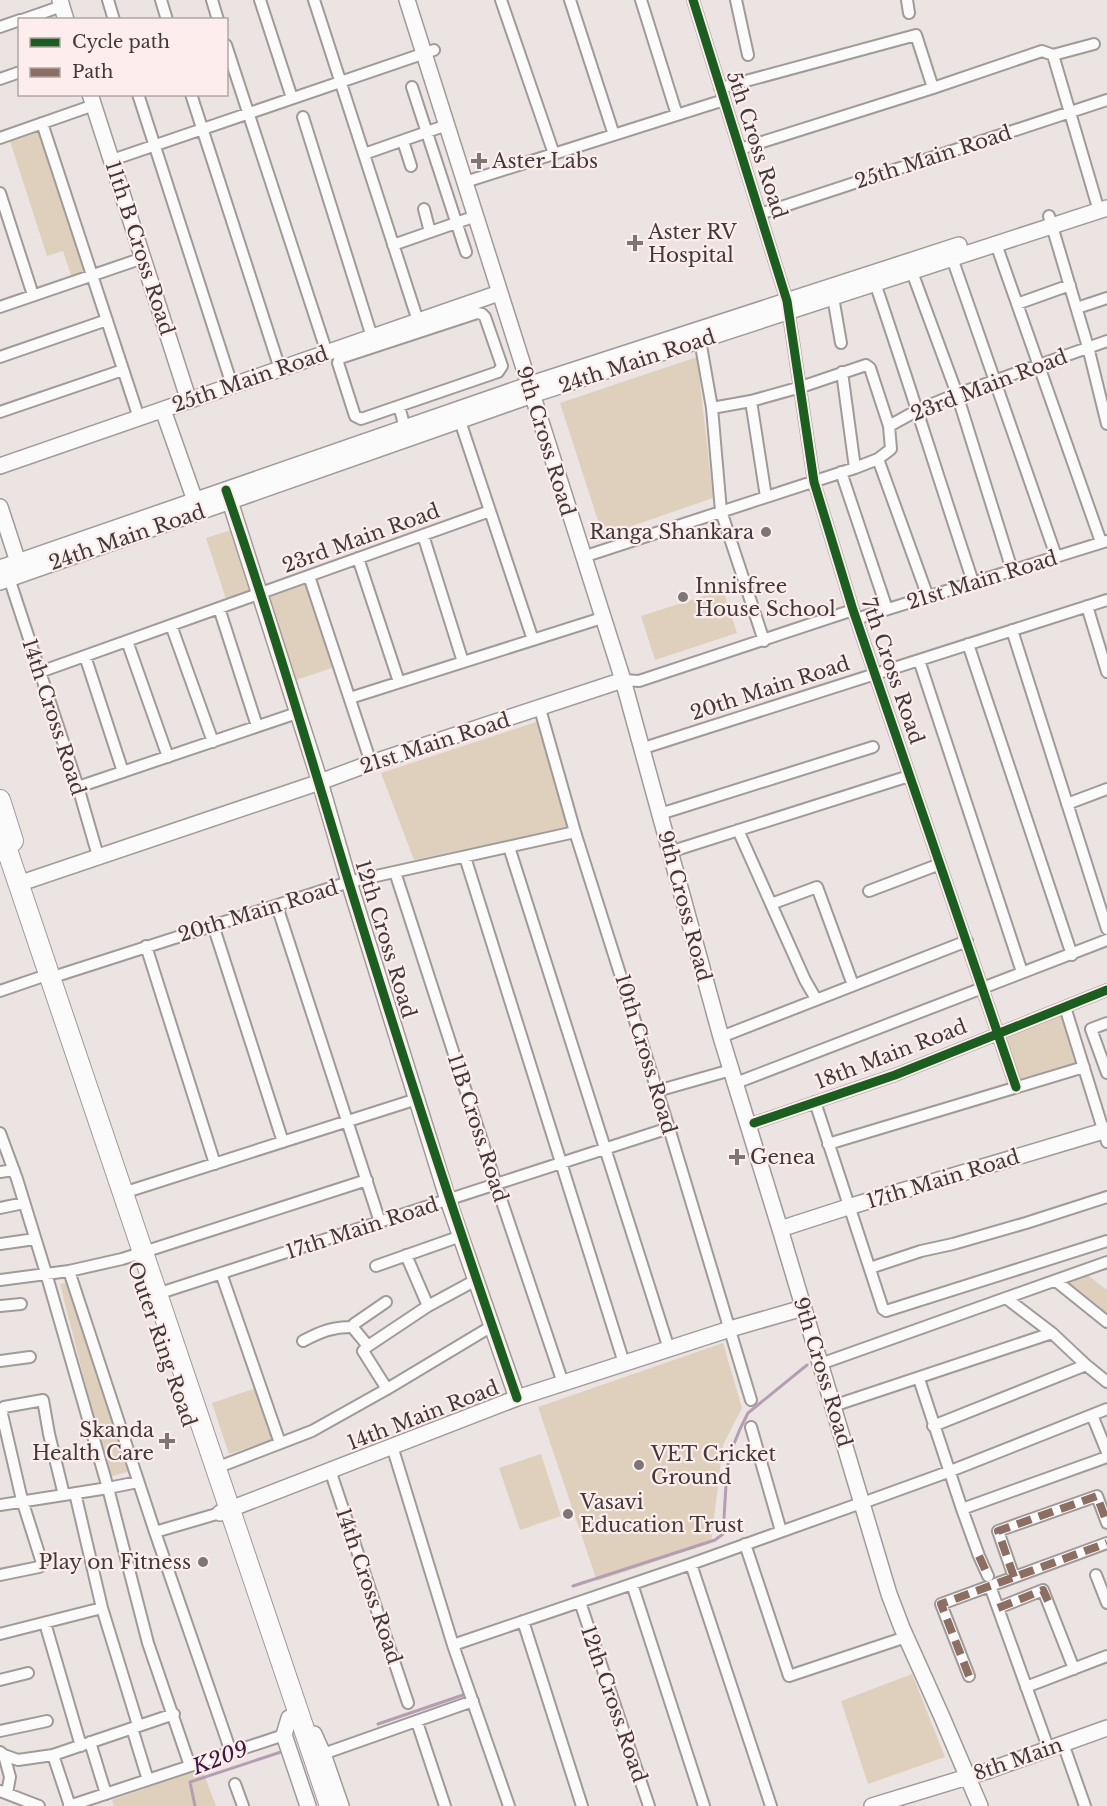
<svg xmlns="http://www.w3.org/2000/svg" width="1107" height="1806" font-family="'Libre Baskerville',serif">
<rect width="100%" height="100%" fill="#ece4e2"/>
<path fill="#ded0bc" d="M 41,131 L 87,273 L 72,278 L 63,251 L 47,256 L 10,141 Z
M 697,357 L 713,498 L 603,536 L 560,403 Z
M 231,530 L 251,591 L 226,599 L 206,538 Z
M 308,583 L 335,667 L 293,681 L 265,597 Z
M 723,590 L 737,633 L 655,660 L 641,616 Z
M 539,721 L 570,827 L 414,860 L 381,773 Z
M 1061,1015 L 1080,1067 L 1020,1090 L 1000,1038 Z
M 1086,1274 L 1107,1290 L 1107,1314 L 1066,1282 Z
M 69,1282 L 130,1471 L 109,1477 L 60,1284 Z
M 723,1343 L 742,1408 L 723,1445 L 711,1543 L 597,1581 L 538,1407 Z
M 256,1388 L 274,1439 L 229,1454 L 212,1403 Z
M 541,1454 L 561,1516 L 520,1530 L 499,1468 Z
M 912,1674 L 945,1757 L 868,1784 L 841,1701 Z
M 202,1769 L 216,1806 L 114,1806 L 112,1800 Z"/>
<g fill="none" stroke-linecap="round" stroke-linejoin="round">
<path stroke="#b59db2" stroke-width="3" d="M 573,1586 L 715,1540 L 723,1534 L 727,1469 L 731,1451 L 740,1429 L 748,1413 L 807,1365
M 378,1724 L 466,1694
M 195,1806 L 190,1782 L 281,1752"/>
<defs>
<path id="street" d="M 108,0 L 114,20
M 161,0 L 167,20
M 212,0 L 218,20
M 260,0 L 292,98
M 314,0 L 418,321
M 501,0 L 554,154
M 570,0 L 614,135
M 641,0 L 677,115
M 693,0 L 787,301 L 814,482 L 853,610 L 1016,1087
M 736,0 L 748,55
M 907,0 L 909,13
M 22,20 L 62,6
M 0,27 L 20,20
M 226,45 L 327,353
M 1053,55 L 1099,211
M 1053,55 L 1094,44
M 0,79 L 20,72
M 412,87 L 466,252
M 720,88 L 916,35 L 933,88
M 138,94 L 232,385
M 191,94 L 280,369
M 303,117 L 372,337
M 42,123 L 139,418
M 0,138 L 94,105
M 403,141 L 411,166
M 740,149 L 933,88 L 1042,51 L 1053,55
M 364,154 L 447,125
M 112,160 L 434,50
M 465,182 L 724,100
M 0,193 L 33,295
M 424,209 L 430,232
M 760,214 L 1107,100
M 1049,216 L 1088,347 L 1107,424
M 996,244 L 1101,542
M 393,245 L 476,216
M 952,258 L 1056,556
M 912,272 L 957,394 L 1012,570
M 875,283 C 909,383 940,483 973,582
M 833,297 L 841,343
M 1017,304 L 1070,285
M 0,307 L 143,258
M 1077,308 L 1107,298
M 477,313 L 482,314 L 485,317 L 502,366 L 498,372 L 361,419 L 355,416 L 338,363 L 340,358 Z
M 700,340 L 712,408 L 721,511 L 764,641
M 0,357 L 107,320
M 842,372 L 855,468
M 751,401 L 766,497
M 399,406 L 405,428
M 0,412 L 123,370
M 460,421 L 533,640
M 889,426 L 918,410 L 957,394 L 1107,341
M 878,459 L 928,597
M 841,472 L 887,609
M 423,535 L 463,662
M 592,554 L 855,468 L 878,459 L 891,449 L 889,426 L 870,368 L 866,365 L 801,387 L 751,401 L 712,408
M 358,558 L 399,682
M 309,576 L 371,763
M 9,578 L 78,787 L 98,856
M 1087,606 L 1107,672
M 219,608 L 257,726
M 856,619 L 1107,541
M 171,625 L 213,742
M 1012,630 L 1107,929
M 127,641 L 168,757
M 968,644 L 1072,955
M 85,656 L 123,772
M 919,660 L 1022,972
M 40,672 L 490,511
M 623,680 L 639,681 L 853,610
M 350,698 L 602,618
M 540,709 L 575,832 L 669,1128 L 751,1400
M 650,746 L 1107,600
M 78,787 L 297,713
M 1067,804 L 1107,789
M 660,814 L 873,747
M 738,830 L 805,980 L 816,999
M 509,847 L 669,1349
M 679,849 L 909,776
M 465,857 L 624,1363
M 395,872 L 496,1184 L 563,1383
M 869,891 L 940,864
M 771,904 L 817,887 L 853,985
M 277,906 L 380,1222
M 213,925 L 283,1142
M 146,946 L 215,1164
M 50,978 L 349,882 L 575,832
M 0,991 L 38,978
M 1065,1007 L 1107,1142
M 1107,1023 L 1091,1029 L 1107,1073
M 721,1037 L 967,941
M 741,1081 L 1107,940
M 657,1091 L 731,1070
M 815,1102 L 883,1309 L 886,1311 L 1107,1241
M 754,1123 L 895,1075 L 1107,990
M 0,1133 L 17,1179 L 46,1273 L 108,1488 L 0,1505
M 828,1144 L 1084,1067
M 0,1172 L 14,1170
M 123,1193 L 417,1099
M 0,1208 L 24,1203
M 0,1244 L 35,1239
M 406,1255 L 428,1306
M 376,1266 L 461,1236
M 870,1268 L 921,1251 L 953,1244 L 1026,1223 L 1107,1197
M 69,1271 L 155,1532 L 231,1752
M 221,1273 L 280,1443
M 0,1280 L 69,1271 L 122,1259 L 367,1180
M 1056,1281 L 1107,1322
M 157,1294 L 669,1128
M 1006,1298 L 1052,1333 L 1086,1365 L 1107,1382
M 386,1302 L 354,1324 L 354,1329 L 368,1346 L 428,1306 L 476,1280
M 0,1306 L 21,1304
M 303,1341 C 320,1332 334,1326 354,1327
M 368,1346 L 363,1351 L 387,1389
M 0,1361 L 30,1357
M 826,1362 L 1107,1262
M 919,1379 L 962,1509 L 1107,1457
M 839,1404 L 1052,1333
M 1092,1415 L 1107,1452
M 933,1426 L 1086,1365
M 751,1427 L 781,1531
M 392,1446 L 453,1645 L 509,1806
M 216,1468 L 312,1431 L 387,1389 L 492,1326
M 330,1470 L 408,1703
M 138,1482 L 108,1488 L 148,1643 L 190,1766
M 75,1493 L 102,1608 L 138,1725
M 868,1501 L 948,1472 L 1107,1409
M 962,1509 L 979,1556 L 988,1576
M 155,1532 L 220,1513
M 745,1544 L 789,1676 L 906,1637
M 691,1564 L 771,1806
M 0,1575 L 39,1567 L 42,1563 L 22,1500 L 2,1414 L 4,1407 L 43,1400 L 49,1434 L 64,1495
M 1096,1575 L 1107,1603
M 1014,1577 L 998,1531 L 1097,1496 L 1107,1523
M 632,1584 L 704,1806
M 990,1586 L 1049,1750
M 580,1602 L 649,1806
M 998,1608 L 1043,1590 L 1074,1669
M 523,1621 L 582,1806
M 45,1623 L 81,1746
M 0,1634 L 102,1608
M 453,1645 L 691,1564 L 861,1503
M 969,1676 L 941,1604 L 1107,1543
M 0,1680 L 28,1673
M 1026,1687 L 1107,1656
M 417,1722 L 445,1806
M 132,1728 L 148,1780
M 0,1731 L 47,1721
M 90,1742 L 106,1794
M 0,1752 L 4,1755 L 18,1760 L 53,1755 L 174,1714
M 1066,1752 L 1085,1806
M 323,1754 L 473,1701
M 4,1755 L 10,1777 L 7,1793
M 53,1755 L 70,1806
M 235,1784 L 243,1806
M 0,1791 L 39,1806
M 69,1806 L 284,1735"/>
<path id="secondary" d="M 60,0 L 66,20
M 407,0 L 623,680 L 721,1037 L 780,1229 L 889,1594 L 902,1628 L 942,1717 L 980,1806
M 90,94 L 189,401
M 163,410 L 198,509
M 0,466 L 499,293
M 227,492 L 320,782 L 349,882 L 448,1200 L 517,1398
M 0,507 L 18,562
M 0,568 L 537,382 L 959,245
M 0,582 L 541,392 L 1107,208
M 18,884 L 320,782 L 371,763 L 623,680
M 780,1229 L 848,1207 L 1107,1130
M 220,1513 L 517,1398 L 730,1329 L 803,1308
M 289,1718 L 284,1735 L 308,1806
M 314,1734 L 323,1754 L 341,1806
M 872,1806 L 987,1771 L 1107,1728"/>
<path id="highway" d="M 0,800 L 13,841
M 0,829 L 330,1806"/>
</defs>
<use href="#street" stroke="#a09a98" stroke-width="14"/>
<use href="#secondary" stroke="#a09a98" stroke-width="18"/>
<use href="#highway" stroke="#a09a98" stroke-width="22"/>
<use href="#street" stroke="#fcfbfb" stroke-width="10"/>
<use href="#secondary" stroke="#fcfbfb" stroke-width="15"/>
<use href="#highway" stroke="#fcfbfb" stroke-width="20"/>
<path stroke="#8d6e63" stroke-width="8" stroke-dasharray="15 8" stroke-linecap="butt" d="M 979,1556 L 988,1576
M 1014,1577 L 998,1531 L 1097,1496 L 1107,1523
M 998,1608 L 1043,1590 L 1048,1601
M 969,1676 L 941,1604 L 1107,1543"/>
<defs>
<path id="cycleway" d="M 693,0 L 787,301 L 814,482 L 853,610 L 1016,1087
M 226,490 C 271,620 309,752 349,883 C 402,1056 458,1227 517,1398
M 754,1123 L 895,1075 L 1107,990"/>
</defs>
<use href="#cycleway" stroke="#fdedec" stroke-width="13"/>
<use href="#cycleway" stroke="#1b5e20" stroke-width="9"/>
</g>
<g fill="#7c7675" stroke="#fdedec" stroke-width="2">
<path d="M476 152h6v6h6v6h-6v6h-6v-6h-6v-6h6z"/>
<path d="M632 234h6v6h6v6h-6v6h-6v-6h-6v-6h6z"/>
<circle cx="766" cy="532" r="6"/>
<circle cx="683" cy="597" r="6"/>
<path d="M734 1148h6v6h6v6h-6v6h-6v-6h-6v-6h6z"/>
<path d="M164 1432h6v6h6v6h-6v6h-6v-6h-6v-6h6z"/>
<circle cx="639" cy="1465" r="6"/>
<circle cx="568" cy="1514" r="6"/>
<circle cx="203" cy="1562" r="6"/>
</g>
<g text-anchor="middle" stroke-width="4.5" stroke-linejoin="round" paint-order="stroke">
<g font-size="20" fill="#403a3a" stroke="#fdedec">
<text transform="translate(757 145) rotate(72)" y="7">5th Cross Road</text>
<text transform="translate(933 157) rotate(-18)" y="7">25th Main Road</text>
<text transform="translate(140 248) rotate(72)" y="7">11th B Cross Road</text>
<text transform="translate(637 361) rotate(-18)" y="7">24th Main Road</text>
<text transform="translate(250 379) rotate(-19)" y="7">25th Main Road</text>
<text transform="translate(989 385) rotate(-21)" y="7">23rd Main Road</text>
<text transform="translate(546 441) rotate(73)" y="7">9th Cross Road</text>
<text transform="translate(127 537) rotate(-19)" y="7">24th Main Road</text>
<text transform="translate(361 538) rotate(-20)" y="7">23rd Main Road</text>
<text transform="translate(982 580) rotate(-17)" y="7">21st Main Road</text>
<text transform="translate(893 671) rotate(71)" y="7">7th Cross Road</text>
<text transform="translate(770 688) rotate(-18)" y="7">20th Main Road</text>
<text transform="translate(54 717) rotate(72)" y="7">14th Cross Road</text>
<text transform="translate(435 743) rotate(-18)" y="7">21st Main Road</text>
<text transform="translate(685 906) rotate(75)" y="7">9th Cross Road</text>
<text transform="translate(258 911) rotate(-17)" y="7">20th Main Road</text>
<text transform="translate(386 939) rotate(73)" y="7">12th Cross Road</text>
<text transform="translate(646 1054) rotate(73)" y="7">10th Cross Road</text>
<text transform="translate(891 1054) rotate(-21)" y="7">18th Main Road</text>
<text transform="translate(478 1128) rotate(72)" y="7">11B Cross Road</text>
<text transform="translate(943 1179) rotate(-17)" y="7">17th Main Road</text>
<text transform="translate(362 1228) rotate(-18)" y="7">17th Main Road</text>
<text transform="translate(162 1344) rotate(71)" y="7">Outer Ring Road</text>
<text transform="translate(823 1372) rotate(73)" y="7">9th Cross Road</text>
<text transform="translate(423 1415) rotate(-21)" y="7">14th Main Road</text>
<text transform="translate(369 1586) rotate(71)" y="7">14th Cross Road</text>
<text transform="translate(614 1704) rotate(71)" y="7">12th Cross Road</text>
<text transform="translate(1018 1759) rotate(-19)" y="7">8th Main</text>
</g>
<g font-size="20" fill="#403a3a" stroke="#fdedec" text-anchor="start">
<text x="492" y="168">Aster Labs</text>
<text x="648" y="239">Aster RV<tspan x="648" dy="23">Hospital</tspan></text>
<text x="754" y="539" text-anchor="end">Ranga Shankara</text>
<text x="695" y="593">Innisfree<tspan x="695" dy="23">House School</tspan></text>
<text x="750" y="1164">Genea</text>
<text x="154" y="1437" text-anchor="end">Skanda<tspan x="154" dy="23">Health Care</tspan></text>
<text x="651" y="1461">VET Cricket<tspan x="651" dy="23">Ground</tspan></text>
<text x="580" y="1509">Vasavi<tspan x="580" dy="23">Education Trust</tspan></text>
<text x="191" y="1569" text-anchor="end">Play on Fitness</text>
</g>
<g font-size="21" font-style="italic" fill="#3f1741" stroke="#fdedec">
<text transform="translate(220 1758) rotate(-21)" y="7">K209</text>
</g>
</g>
<rect x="18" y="18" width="210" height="78" fill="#fdedec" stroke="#b1a5a5" stroke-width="1.5"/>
<rect x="30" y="38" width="30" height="9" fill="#1b5e20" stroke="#b1a5a5" stroke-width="1.5"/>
<text x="72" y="48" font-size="18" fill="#403a3a">Cycle path</text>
<rect x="30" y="68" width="30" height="9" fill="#8d6e63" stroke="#b1a5a5" stroke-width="1.5"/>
<text x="72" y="78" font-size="18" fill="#403a3a">Path</text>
</svg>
